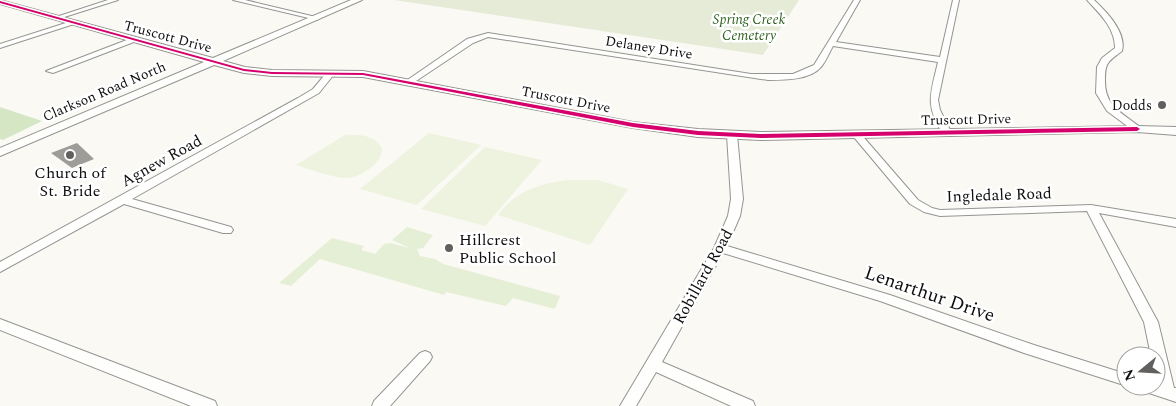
<svg xmlns="http://www.w3.org/2000/svg" width="1176" height="406" font-family="Spectral,serif">
<rect width="100%" height="100%" fill="#faf9f4"/>
<path fill="#e5efd5" d="M 407,227 L 433,235 L 423,248 L 417,249 L 420,256 L 435,259 L 443,264 L 560,296 L 555,309 L 513,298 L 506,306 L 446,292 L 444,295 L 320,259 L 291,286 L 279,283 L 332,238 L 364,246 L 361,250 L 375,254 L 384,244 L 390,243 L 410,248 L 392,240 Z"/>
<path fill="#d5e6c4" d="M 0,107 L 42,121 L 3,140 L 0,139 Z"/>
<path fill="#e6ebd8" d="M 394,0 L 799,0 L 763,55 Z"/>
<path fill="#edf3df" d="M 429,133 L 481,145 L 417,205 L 360,189 Z
M 345,135 C 358,134 375,135 382,148 C 383,163 360,178 346,178 C 334,178 308,169 296,165 Z
M 485,147 L 542,160 L 485,226 L 421,209 Z
M 569,180 L 598,180 L 628,189 L 590,245 L 498,215 C 515,191 541,183 569,180 Z"/>
<path fill="#9e9c99" d="M 77,143 L 94,159 L 72,168 L 51,153 Z"/>
<g fill="none" stroke-linecap="round" stroke-linejoin="round">
<defs>
<path id="minor" d="M 108,0 L 118,0 L 58,19 L 53,18 Z
M 233,0 L 245,0 L 320,18 L 317,20 Z
M 854,0 L 860,0 L 836,42 L 940,57 L 953,0 L 959,0 L 938,100 L 940,110 L 951,132 L 949,134 L 943,134 C 924,104 931,93 938,62 L 833,46 C 829,53 826,61 821,67 C 810,80 784,80 768,80 L 488,37 L 473,43 L 413,83 L 407,83 L 406,81 L 467,39 L 488,33 L 751,74 L 793,74 L 814,65 Z
M 1087,0 L 1094,0 C 1106,11 1127,33 1122,51 C 1109,61 1105,62 1105,79 C 1104,106 1121,112 1140,127 L 1140,131 L 1134,131 L 1107,111 L 1096,93 L 1097,67 L 1102,58 L 1115,48 C 1115,28 1100,14 1087,0 Z
M 72,21 L 74,22 L 74,24 L 0,48 L 0,44 Z
M 132,38 L 139,40 L 53,73 L 46,71 Z
M 328,71 L 335,73 L 319,93 L 132,199 L 231,227 L 233,230 L 231,233 L 223,233 L 124,204 L 0,272 L 0,262 L 298,98 L 313,89 Z
M 856,131 L 859,132 L 918,200 L 932,208 L 940,210 L 1091,205 L 1176,219 L 1176,227 L 1099,213 L 1158,322 L 1174,388 L 1176,388 L 1176,402 L 1140,390 L 1138,386 L 1156,386 L 1156,356 L 1151,356 L 1144,322 L 1087,211 L 940,216 L 924,212 L 910,204 L 853,136 L 851,134 L 853,132 Z
M 732,132 L 737,135 L 743,199 L 740,216 L 727,246 L 890,295 L 1034,345 L 1126,374 L 1127,386 L 1024,353 L 880,301 L 723,253 L 662,362 L 753,401 L 755,406 L 731,406 L 656,372 L 636,406 L 620,406 L 714,248 L 728,216 L 731,199 L 727,135 Z
M 0,319 L 215,401 L 217,406 L 191,406 L 0,330 Z
M 425,351 L 430,353 L 432,357 L 430,361 L 390,406 L 372,406 L 374,401 L 420,353 Z"/>
<path id="tertiary" d="M 0,0 L 213,58 L 351,0 L 362,0 L 223,61 L 245,67 L 272,70 L 363,71 L 633,122 L 698,129 L 761,132 L 1137,126 L 1176,127 L 1176,135 L 1137,132 L 761,140 L 698,137 L 633,128 L 363,77 L 272,76 L 244,73 L 214,65 L 0,156 L 0,148 L 204,62 L 0,4 Z"/>
</defs>
<use href="#minor" stroke="#949492" stroke-width="2"/>
<use href="#tertiary" stroke="#949492" stroke-width="2"/>
<use href="#minor" fill="#fefefd" fill-rule="evenodd"/>
<use href="#tertiary" fill="#fefefd" fill-rule="evenodd"/>
<defs>
<path id="cycleway" d="M 0,1 L 244,69 L 272,72 L 363,73 L 633,123 L 698,131 L 761,134 L 1137,127 L 1140,129 L 1137,131 L 761,138 L 698,135 L 633,127 L 363,75 L 272,74 L 244,71 L 0,3 Z"/>
</defs>
<use href="#cycleway" stroke="#fff" stroke-width="3"/>
<use href="#cycleway" fill="#d6006c" fill-rule="evenodd"/>
</g>
<g fill="#61605e" stroke="#fff" stroke-width="2">
<circle cx="1162" cy="105" r="5"/>
<circle cx="70" cy="155" r="5"/>
<circle cx="449" cy="248" r="5"/>
</g>
<g text-anchor="middle" stroke-width="5" stroke-linejoin="round" paint-order="stroke">
<g font-size="14" font-style="italic" fill="#316222" stroke="#fff">
<text x="749" y="24">Spring Creek<tspan x="749" dy="16">Cemetery</tspan></text>
</g>
<g font-size="14" fill="#0e0e0e" stroke="#fff">
<text transform="translate(168 36) rotate(15)" y="5">Truscott Drive</text>
<text transform="translate(649 47) rotate(9)" y="5">Delaney Drive</text>
<text transform="translate(104 91) rotate(-23)" y="5">Clarkson Road North</text>
<text transform="translate(566 99) rotate(11)" y="5">Truscott Drive</text>
<text transform="translate(966 119) rotate(-1)" y="5">Truscott Drive</text>
</g>
<g font-size="14" fill="#0e0e0e" stroke="#fff" text-anchor="end">
<text x="1152" y="110">Dodds</text>
</g>
<g font-size="16" fill="#0e0e0e" stroke="#fff">
<text transform="translate(161 160) rotate(-29)" y="6">Agnew Road</text>
<text transform="translate(999 194) rotate(-2)" y="6">Ingledale Road</text>
<text transform="translate(702 276) rotate(-61)" y="6">Robillard Road</text>
</g>
<g font-size="16" fill="#0e0e0e" stroke="#fff">
<text x="70" y="178">Church of<tspan x="70" dy="18">St. Bride</tspan></text>
<text x="459" y="245" text-anchor="start">Hillcrest<tspan x="459" dy="18">Public School</tspan></text>
</g>
<g font-size="19" fill="#0e0e0e" stroke="#fff">
<text transform="translate(930 293) rotate(19)" y="7">Lenarthur Drive</text>
</g>
</g>
<g transform="translate(1141 371) rotate(252)"><circle r="24" fill="#ffffff" stroke="#9f9f9f"/>
<path d="M0-4L9 19L0 12L-9 19Z" fill="#61605e"/>
<text y="-8" font-size="14" font-weight="bold" text-anchor="middle" fill="#0e0e0e">N</text>
</g>
</svg>
